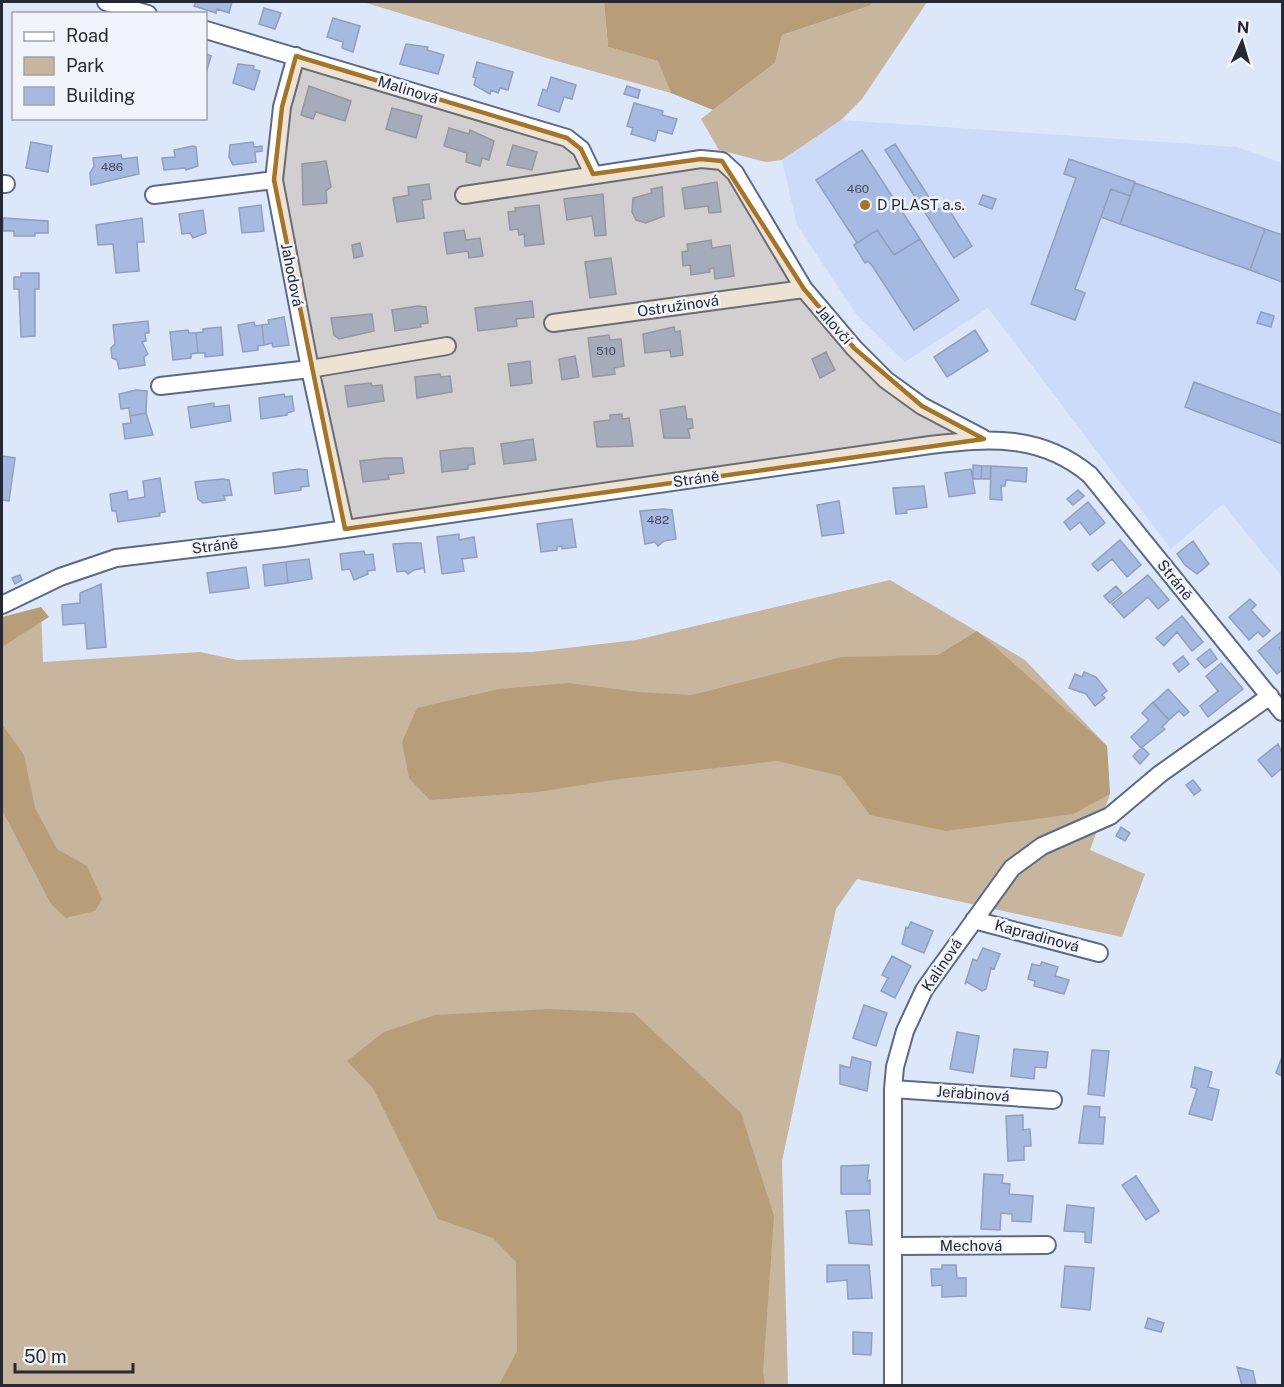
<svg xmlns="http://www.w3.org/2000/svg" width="1284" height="1387" font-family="'Public Sans',sans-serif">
<rect width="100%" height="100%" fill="#dde7fa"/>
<path fill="#ccdbfa" d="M 841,120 L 1237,147 L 1282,163 L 1282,577 L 1223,504 L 1171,549 L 988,308 L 905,362 L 856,314 L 797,225 L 782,160 Z"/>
<path fill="#c8b59d" d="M 363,2 L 604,2 L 608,47 L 659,61 L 671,93 L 553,60 Z
M 874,2 L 927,2 L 862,99 L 841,120 L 782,160 L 766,162 L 719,150 L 701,119 L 775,63 L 782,35 L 869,6 Z
M 890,580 L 1025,660 L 1107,746 L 1110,794 L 1090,850 L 1145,874 L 1122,937 L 857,879 L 836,909 L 782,1161 L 788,1385 L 2,1386 L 2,622 L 41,607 L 43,662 L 200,652 L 237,660 L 532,652 L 636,640 Z"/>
<path fill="#b89d79" d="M 604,2 L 874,2 L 869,6 L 782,35 L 775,63 L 713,110 L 671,93 L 658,61 L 608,47 Z
M 41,607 L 49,617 L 2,647 L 2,617 Z
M 977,631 L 1107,746 L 1110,794 L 1073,814 L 946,831 L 870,815 L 841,776 L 777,761 L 619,779 L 538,792 L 430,800 L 409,778 L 402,742 L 417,708 L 499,689 L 569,683 L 638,692 L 692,695 L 841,657 L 938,655 Z
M 2,724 L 24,755 L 35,808 L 57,849 L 87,866 L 102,899 L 95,911 L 66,918 L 51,904 L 2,810 Z
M 549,1009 L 634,1013 L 741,1113 L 774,1216 L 763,1372 L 765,1385 L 499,1385 L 517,1351 L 516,1262 L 493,1238 L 438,1219 L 373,1088 L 347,1061 L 384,1032 L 435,1015 Z"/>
<path fill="#a6b9e0" stroke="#919fbe" stroke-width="1.5" d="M 196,2 L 232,2 L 229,13 L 217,9 L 216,13 L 194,6 Z
M 264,8 L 281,13 L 275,29 L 259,24 Z
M 333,18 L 360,26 L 353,52 L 342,48 L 343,42 L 327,37 Z
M 406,44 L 428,47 L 427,50 L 444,55 L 438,74 L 400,64 Z
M 206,54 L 211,56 L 206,74 Z
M 477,62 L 513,72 L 508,90 L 500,88 L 498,93 L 491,90 L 490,94 L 474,85 L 476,78 L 473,77 Z
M 238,64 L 254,66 L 253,69 L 260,71 L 254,90 L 233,83 Z
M 551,77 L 576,85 L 572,99 L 564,97 L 559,112 L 538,105 L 543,89 L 547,91 Z
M 309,86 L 351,101 L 345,121 L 316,112 L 313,119 L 301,115 Z
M 627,86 L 640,90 L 638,98 L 624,94 Z
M 634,103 L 663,111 L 662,115 L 677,119 L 672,134 L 658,130 L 655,141 L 631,134 L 633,128 L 627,126 Z
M 392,108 L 422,116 L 416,138 L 386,129 Z
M 449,128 L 469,134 L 470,130 L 494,141 L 489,160 L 482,158 L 480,166 L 466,162 L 467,153 L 444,146 Z
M 31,142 L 52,146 L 48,172 L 26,168 Z
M 253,142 L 254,147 L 262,146 L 262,151 L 255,152 L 256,162 L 233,165 L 229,157 L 230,145 Z
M 895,144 L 937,210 L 946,205 L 972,246 L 954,258 L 885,150 Z
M 513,145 L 537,152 L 532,170 L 507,165 Z
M 193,146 L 196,147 L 198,166 L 186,170 L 185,168 L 164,170 L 162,158 L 175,157 L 174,150 Z
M 862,150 L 920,239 L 894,255 L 877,230 L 857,243 L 816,180 Z
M 121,155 L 122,159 L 137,157 L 139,174 L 91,185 L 90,173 L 94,166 L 93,158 Z
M 1069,159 L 1135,182 L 1130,196 L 1111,189 L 1075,289 L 1085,293 L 1075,320 L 1031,304 L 1076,178 L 1064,174 Z
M 326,161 L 331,187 L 326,191 L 327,203 L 303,205 L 302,164 Z
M 717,182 L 721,212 L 709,213 L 708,206 L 685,209 L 682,188 Z
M 1135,183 L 1265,229 L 1250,270 L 1120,224 Z
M 429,184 L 431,199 L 422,200 L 424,218 L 397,222 L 393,198 L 409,195 L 408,187 Z
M 662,187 L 664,216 L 646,223 L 636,220 L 632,212 L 633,198 L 652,193 L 651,189 Z
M 1111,189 L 1130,196 L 1120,224 L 1101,217 Z
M 603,194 L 606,235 L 595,236 L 592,216 L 567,220 L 564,199 Z
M 983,195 L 996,199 L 992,209 L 979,204 Z
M 261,205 L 264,231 L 242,233 L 239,208 Z
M 539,205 L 544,244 L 525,246 L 524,234 L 519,235 L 518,229 L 510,230 L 508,212 L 516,211 L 515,208 Z
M 203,210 L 206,233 L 193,238 L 190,233 L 182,234 L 179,214 Z
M 3,218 L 48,221 L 48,233 L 35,233 L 35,236 L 14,236 L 14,231 L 3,231 Z
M 142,218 L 144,242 L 137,242 L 139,271 L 116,273 L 113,244 L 98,245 L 96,225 Z
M 1265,229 L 1282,235 L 1282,282 L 1250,270 Z
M 464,230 L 466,240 L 480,238 L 483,256 L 469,258 L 468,251 L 447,254 L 444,233 Z
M 877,230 L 894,255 L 920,239 L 959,300 L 914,330 L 873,267 L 868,261 L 865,263 L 854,245 Z
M 711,240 L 712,248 L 730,245 L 734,276 L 715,279 L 714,268 L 709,269 L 710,272 L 691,275 L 690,265 L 683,266 L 682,252 L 688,251 L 687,244 Z
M 360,243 L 363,256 L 354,258 L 352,245 Z
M 611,258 L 616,294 L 590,298 L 585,262 Z
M 21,273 L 39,273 L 39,289 L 35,289 L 35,336 L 21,337 L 19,289 L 14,289 L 14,277 L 21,277 Z
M 532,301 L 534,317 L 516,319 L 517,326 L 478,331 L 475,308 Z
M 418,306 L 426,307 L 428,323 L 420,324 L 421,327 L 395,331 L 392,310 Z
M 1261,312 L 1274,316 L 1271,327 L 1257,323 Z
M 372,314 L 374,331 L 339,339 L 334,335 L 331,318 Z
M 284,317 L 289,345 L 273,347 L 272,343 L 264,345 L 262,325 L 269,324 L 268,320 Z
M 148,321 L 149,333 L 145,333 L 146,341 L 142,342 L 148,354 L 144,357 L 145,365 L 119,369 L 117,360 L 112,358 L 111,348 L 115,344 L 113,325 Z
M 254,322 L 255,326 L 262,325 L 264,345 L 258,346 L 258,350 L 243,352 L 238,325 Z
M 221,327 L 223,355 L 205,357 L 205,353 L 198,353 L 196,333 L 203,332 L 203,329 Z
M 674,327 L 675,332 L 680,331 L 683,355 L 671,357 L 670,350 L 645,353 L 643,334 Z
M 188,330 L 189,333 L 196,333 L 198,353 L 191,354 L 191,358 L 173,360 L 170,332 Z
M 975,330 L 988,351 L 947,377 L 934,357 Z
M 609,335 L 610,340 L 621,339 L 624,366 L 614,368 L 615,374 L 593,377 L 588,338 Z
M 826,352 L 835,370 L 820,378 L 812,359 Z
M 575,356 L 579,377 L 562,380 L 559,359 Z
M 530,361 L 532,383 L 511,386 L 508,364 Z
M 440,374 L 441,377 L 450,376 L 452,392 L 417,398 L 415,377 Z
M 1194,382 L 1282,415 L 1282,444 L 1185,407 Z
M 371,383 L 372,386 L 382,385 L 384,401 L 348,407 L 345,386 Z
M 136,390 L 147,391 L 146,413 L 130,416 L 129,408 L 121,409 L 119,394 Z
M 284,394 L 285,397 L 292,396 L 294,411 L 287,413 L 287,415 L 261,419 L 259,398 Z
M 214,403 L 214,407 L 229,405 L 231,421 L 191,428 L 188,407 Z
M 685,406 L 687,419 L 692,419 L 693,428 L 688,429 L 690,438 L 664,438 L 660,410 Z
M 146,413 L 153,435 L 125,439 L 123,424 L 131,423 L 130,416 Z
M 622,414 L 622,419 L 629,418 L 633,446 L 597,447 L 594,422 L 610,420 L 610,415 Z
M 533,439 L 536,460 L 504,464 L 501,444 Z
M 465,448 L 473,448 L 475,464 L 468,465 L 468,469 L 442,472 L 440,451 Z
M 2,456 L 15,458 L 9,501 L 2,500 Z
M 386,458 L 402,458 L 404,473 L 388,475 L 389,479 L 363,482 L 360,461 Z
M 973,465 L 982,466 L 981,479 L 973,479 Z
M 982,466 L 991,466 L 990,479 L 981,479 Z
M 991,466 L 1027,468 L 1026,482 L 1006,480 L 1005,486 L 1001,486 L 1002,500 L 990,499 Z
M 298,469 L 307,470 L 309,486 L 301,487 L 301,490 L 275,494 L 273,473 Z
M 971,469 L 975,493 L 949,497 L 945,473 Z
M 160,478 L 165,512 L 159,513 L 160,516 L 118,522 L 116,511 L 112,511 L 110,494 L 127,491 L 128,500 L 145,497 L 143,481 Z
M 222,479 L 229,480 L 232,495 L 224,496 L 225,500 L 203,503 L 198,499 L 195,482 Z
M 924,486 L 927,507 L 906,510 L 907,513 L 896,514 L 893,488 Z
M 1078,490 L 1084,496 L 1073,505 L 1067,499 Z
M 839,501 L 844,533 L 822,536 L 817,505 Z
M 1088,502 L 1105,523 L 1090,535 L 1080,522 L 1070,530 L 1064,522 Z
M 663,509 L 672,510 L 676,539 L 664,541 L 658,546 L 655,542 L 645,544 L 640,511 Z
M 572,519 L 576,547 L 562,549 L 562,546 L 557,547 L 557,550 L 541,552 L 537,524 Z
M 459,534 L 459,540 L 474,537 L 477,557 L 462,559 L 464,571 L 442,574 L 437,537 Z
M 1120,540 L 1141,565 L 1127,577 L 1112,559 L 1098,571 L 1092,564 Z
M 1193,541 L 1209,564 L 1197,574 L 1185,565 L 1177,554 Z
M 409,543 L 421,543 L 425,573 L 424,568 L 414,570 L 408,574 L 405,571 L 397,572 L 393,544 Z
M 364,551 L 365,555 L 373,554 L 375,570 L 367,571 L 368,574 L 354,580 L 350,569 L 342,570 L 340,554 Z
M 309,559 L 312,579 L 288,583 L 286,562 Z
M 286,562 L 288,583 L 265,586 L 263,565 Z
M 246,567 L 249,588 L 210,593 L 207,573 Z
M 20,575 L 22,580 L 15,584 L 12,578 Z
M 1148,575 L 1169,600 L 1158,609 L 1148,597 L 1124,618 L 1112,604 Z
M 101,584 L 106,647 L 87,649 L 85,623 L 63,625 L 62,605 L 80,603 L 80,593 Z
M 1116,586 L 1122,593 L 1110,603 L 1104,596 Z
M 1250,599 L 1256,605 L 1251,610 L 1270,631 L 1263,637 L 1258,632 L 1249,640 L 1229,617 Z
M 1182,616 L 1203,642 L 1192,651 L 1177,632 L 1164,646 L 1156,638 Z
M 1282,631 L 1282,645 L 1279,648 L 1282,652 L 1282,670 L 1277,674 L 1258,651 Z
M 1210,649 L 1217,659 L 1205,668 L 1197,659 Z
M 1183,656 L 1189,664 L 1179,672 L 1173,664 Z
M 1221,663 L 1243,689 L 1208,717 L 1200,706 L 1218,691 L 1206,676 Z
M 1084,672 L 1096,677 L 1107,691 L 1102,695 L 1105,698 L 1095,706 L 1086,694 L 1069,688 L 1075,674 L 1082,677 Z
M 1168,689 L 1189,712 L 1184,716 L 1179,711 L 1169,720 L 1153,703 Z
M 1153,702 L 1169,720 L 1162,727 L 1165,729 L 1141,748 L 1131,737 L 1149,720 L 1142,713 Z
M 1278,744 L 1282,753 L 1282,768 L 1272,777 L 1258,760 Z
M 1142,747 L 1149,754 L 1140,764 L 1133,756 Z
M 1193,780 L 1201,790 L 1194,795 L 1186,785 Z
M 1121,827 L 1130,833 L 1125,841 L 1116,836 Z
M 911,922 L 933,931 L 924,953 L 902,944 L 906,927 L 908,928 Z
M 983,948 L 1000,954 L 994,969 L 991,968 L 986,989 L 982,991 L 967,982 L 965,984 L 973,959 L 977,961 Z
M 892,956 L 911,966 L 895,998 L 881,991 L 888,978 L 882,975 Z
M 1042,962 L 1058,967 L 1055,976 L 1069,980 L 1064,994 L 1034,986 L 1035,981 L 1028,979 L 1032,964 L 1040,966 Z
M 864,1005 L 887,1013 L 876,1046 L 853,1038 Z
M 957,1032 L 979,1036 L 973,1073 L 950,1069 Z
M 1014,1049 L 1048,1052 L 1046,1068 L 1035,1067 L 1034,1079 L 1011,1076 Z
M 1092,1050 L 1109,1051 L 1104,1096 L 1088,1094 Z
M 852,1057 L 871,1062 L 867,1091 L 840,1084 L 840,1065 L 850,1068 Z
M 1282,1057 L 1282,1076 L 1276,1073 Z
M 1195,1067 L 1212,1072 L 1208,1087 L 1219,1090 L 1212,1120 L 1189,1114 L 1197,1089 L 1191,1087 Z
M 1084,1106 L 1100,1107 L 1099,1117 L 1105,1117 L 1103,1144 L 1079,1143 Z
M 1023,1115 L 1023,1130 L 1030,1129 L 1031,1146 L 1024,1146 L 1024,1160 L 1008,1161 L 1006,1116 Z
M 869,1165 L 867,1181 L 870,1180 L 870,1194 L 841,1194 L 841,1166 Z
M 984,1174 L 1003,1175 L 1002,1183 L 1010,1184 L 1009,1194 L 1033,1196 L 1031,1222 L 1012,1221 L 1012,1214 L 1001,1213 L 1000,1230 L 981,1229 Z
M 1136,1176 L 1159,1211 L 1146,1220 L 1122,1185 Z
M 1067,1205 L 1094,1208 L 1091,1243 L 1085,1242 L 1085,1232 L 1064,1231 Z
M 869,1210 L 872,1245 L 849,1243 L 846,1211 Z
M 827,1265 L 869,1265 L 872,1298 L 848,1299 L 847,1280 L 827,1282 Z
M 942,1265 L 956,1265 L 957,1278 L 966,1278 L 966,1296 L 942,1297 L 942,1285 L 932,1286 L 931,1269 L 942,1269 Z
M 1065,1266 L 1094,1268 L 1090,1310 L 1061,1307 Z
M 1148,1318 L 1164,1323 L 1161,1332 L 1145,1328 Z
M 853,1332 L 872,1333 L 871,1355 L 853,1354 Z
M 1237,1367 L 1253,1371 L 1256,1386 L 1242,1386 Z"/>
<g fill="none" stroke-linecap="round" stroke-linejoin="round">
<defs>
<path id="street" d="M 106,2 L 148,14
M 206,30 L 567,138 L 581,149 L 593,174
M 274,180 L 282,107 L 296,56
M 2,184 L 6,184
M 154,195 L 274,180 L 310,369 L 345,529
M 464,195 L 701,159 L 722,161 L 735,173 L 804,289 L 854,348 L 886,380 L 922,406 L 983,438
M 553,323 L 804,289
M 160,386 L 310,369 L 447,346
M 2,605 L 60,577 L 116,558 L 283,538 L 930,445 C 990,438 1041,434 1090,475 L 1282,712
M 974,920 L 1099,953
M 893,1089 L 1053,1100
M 895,1246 L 1047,1245
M 893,1386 L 893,1089 L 895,1067 L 905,1031 L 924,990 L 1012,868 L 1042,846 L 1110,816 L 1160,774 L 1270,696"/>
</defs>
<use href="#street" stroke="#5d6a86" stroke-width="20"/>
<use href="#street" stroke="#fff" stroke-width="16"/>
</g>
<path fill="#a57429" fill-opacity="0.2" stroke="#a57429" stroke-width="4.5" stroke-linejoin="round" d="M 296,56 L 567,138 L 581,149 L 593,174 L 701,159 L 722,161 L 804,289 L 854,348 L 922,406 L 984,439 L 345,529 L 274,180 L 282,107 Z"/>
<circle fill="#a57429" stroke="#f1f4fa" stroke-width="2" cx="865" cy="205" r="6"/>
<g text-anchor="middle" stroke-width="5" stroke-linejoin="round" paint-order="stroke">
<g font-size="12" fill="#444d60">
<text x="112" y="171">486</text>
<text x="858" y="193">460</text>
<text x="606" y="355">510</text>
<text x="658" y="524">482</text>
</g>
<g font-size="15" fill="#242935" stroke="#f1f4fa">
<text transform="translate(408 90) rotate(17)" y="5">Malinová</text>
<text transform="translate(292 275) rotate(79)" y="5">Jahodová</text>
<text transform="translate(678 306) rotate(-8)" y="5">Ostružinová</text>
<text transform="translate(834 325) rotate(49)" y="5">Jalovčí</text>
<text transform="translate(696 479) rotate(-8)" y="5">Stráně</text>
<text transform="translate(215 546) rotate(-7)" y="5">Stráně</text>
<text transform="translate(1175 580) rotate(51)" y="5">Stráně</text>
<text transform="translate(1037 936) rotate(15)" y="5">Kapradinová</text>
<text transform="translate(942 965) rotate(-56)" y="5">Kalinová</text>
<text transform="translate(973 1094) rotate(4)" y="5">Jeřabinová</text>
<text x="971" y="1251">Mechová</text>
</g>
<g font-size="15" fill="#242935" stroke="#f1f4fa" text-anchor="start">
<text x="877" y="210">D PLAST a.s.</text>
</g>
</g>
<rect width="1284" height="1387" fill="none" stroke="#242935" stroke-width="6"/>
<rect x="12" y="12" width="195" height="108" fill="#f1f4fa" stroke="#9fa3ab" stroke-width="1.5"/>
<rect x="24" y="32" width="30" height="9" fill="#ffffff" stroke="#9fa3ab" stroke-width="1.5"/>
<text x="66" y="42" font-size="18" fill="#242935">Road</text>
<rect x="24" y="57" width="30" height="18" fill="#c8b59d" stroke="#9fa3ab" stroke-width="1.5"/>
<text x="66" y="72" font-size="18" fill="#242935">Park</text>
<rect x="24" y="87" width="30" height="18" fill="#a6b9e0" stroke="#9fa3ab" stroke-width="1.5"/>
<text x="66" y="102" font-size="18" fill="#242935">Building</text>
<g transform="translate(1242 42) rotate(4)" stroke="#f1f4fa" stroke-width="4.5" paint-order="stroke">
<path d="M0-4.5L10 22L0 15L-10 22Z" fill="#242935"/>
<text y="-9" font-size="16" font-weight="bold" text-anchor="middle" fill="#242935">N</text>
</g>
<path d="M15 1363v9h118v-9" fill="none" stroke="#242935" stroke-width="3"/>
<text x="24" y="1363" font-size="18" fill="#242935" stroke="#f1f4fa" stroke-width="4.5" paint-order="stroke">50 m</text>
</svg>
